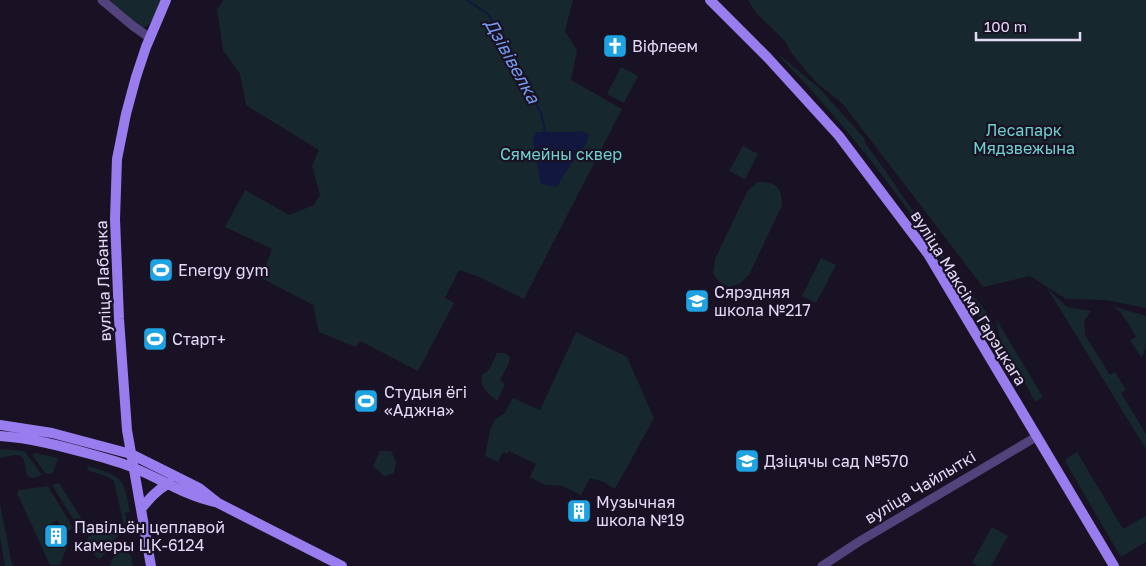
<svg xmlns="http://www.w3.org/2000/svg" width="1146" height="566" font-family="'Golos Text',sans-serif">
<rect width="100%" height="100%" fill="#191224"/>
<path fill="#16282d" d="M 109,0 L 161,0 C 157,9 153,25 143,28 Z
M 224,0 L 573,0 L 565,31 L 577,50 L 571,80 L 622,109 L 524,299 L 477,276 L 459,270 L 445,298 L 454,303 L 418,371 L 360,341 L 356,347 L 319,332 L 313,305 L 261,278 L 272,249 L 225,227 L 245,190 L 289,215 L 314,205 L 320,195 L 312,166 L 319,150 L 246,105 L 240,74 L 223,50 L 217,9 Z
M 748,0 L 1146,0 L 1146,308 L 1106,300 L 1066,299 L 1030,276 L 983,287 L 843,104 L 817,83 L 808,73 L 790,51 L 786,42 L 756,13 Z
M 781,56 L 820,89 L 864,138 L 865,143 L 882,166 L 957,275 L 991,318 L 995,339 L 993,341 C 977,315 961,289 945,263 C 896,190 842,120 780,57 Z
M 621,67 L 638,76 L 624,103 L 607,94 Z
M 743,146 L 758,154 L 745,179 L 729,171 Z
M 758,182 C 776,182 782,187 782,205 L 749,275 L 739,284 L 728,287 L 719,282 L 713,273 L 715,259 L 748,190 Z
M 821,258 L 836,265 L 816,303 L 802,296 Z
M 1047,288 L 1067,307 L 1091,311 L 1084,321 L 1085,335 L 1110,375 L 1115,372 L 1126,390 L 1121,393 L 1146,434 L 1146,449 Z
M 1112,306 L 1146,316 L 1146,344 L 1143,356 L 1141,357 L 1130,340 L 1136,337 C 1129,325 1124,313 1112,306 Z
M 996,319 L 1043,397 L 1035,402 L 1022,377 L 1001,345 Z
M 576,332 L 627,357 L 654,418 L 615,489 L 604,482 L 590,478 L 581,495 L 563,486 L 545,485 L 530,477 L 536,464 L 509,451 L 507,454 L 503,452 L 498,462 L 485,456 L 490,430 L 495,419 L 504,414 L 513,398 L 540,410 Z
M 497,353 L 505,353 L 510,357 L 509,363 L 500,380 L 505,384 L 497,401 C 488,394 480,388 482,375 L 489,370 Z
M 0,449 L 24,451 L 26,453 L 41,474 L 40,476 C 37,477 34,478 32,478 C 21,476 30,456 17,455 C 12,455 5,457 0,458 Z
M 380,451 L 391,451 L 396,462 L 394,473 L 384,476 L 373,466 Z
M 1077,452 L 1123,529 L 1146,516 L 1146,542 L 1124,555 L 1121,556 L 1119,554 L 1065,461 L 1067,458 Z
M 36,453 L 58,458 L 53,473 L 50,474 L 45,473 L 33,456 L 33,454 Z
M 88,466 C 123,477 123,476 130,512 L 125,513 L 126,522 L 124,526 L 114,481 L 108,477 L 87,470 Z
M 59,483 L 88,529 L 87,532 L 83,535 L 52,485 Z
M 48,486 L 73,528 L 66,533 L 57,520 L 52,523 L 56,529 L 48,534 L 55,545 L 63,540 L 67,546 L 60,565 L 50,565 L 17,493 L 19,490 Z
M 0,504 L 11,560 L 13,566 L 5,566 L 0,537 Z
M 992,527 L 1008,536 L 991,566 L 978,566 L 972,563 Z
M 118,529 L 122,530 L 102,557 L 100,559 L 96,557 L 87,543 L 88,537 L 94,534 Z
M 121,549 C 131,550 131,558 133,566 L 110,566 C 111,560 116,553 121,549 Z"/>
<path fill="#11173e" d="M 581,131 L 589,134 C 586,150 578,154 570,166 C 565,172 561,180 557,187 L 541,184 L 533,142 L 534,136 L 536,132 L 576,132 Z"/>
<g fill="none" stroke-linecap="round" stroke-linejoin="round">
<path stroke="#11173e" stroke-width="2" d="M 467,0 L 489,15 L 513,64 L 541,113 L 545,132"/>
<path stroke="#52437d" stroke-width="9" d="M 102,0 L 133,26 L 150,38
M 822,566 L 860,541 L 1036,437"/>
<path stroke="#997dee" stroke-width="10" d="M 710,0 L 768,58 L 839,136 L 928,254 L 1114,566
M 0,425 L 52,433 L 131,454 L 199,488 L 218,503 L 342,566
M 0,436 C 31,438 61,446 90,454 C 105,458 120,462 134,468 C 161,479 186,496 215,502
M 141,509 C 150,498 156,491 169,483
M 151,566 L 127,430 L 119,319 L 115,219 L 117,159 L 126,114 L 136,77 L 146,47 L 166,0"/>
</g>
<defs>
<symbol id="church-square" viewBox="-11 -11 22 22"><rect x="-9" y="-9" width="18" height="18" rx="4" fill="#1ea2e2" stroke="#191224"/><path d="M-1.2-6h2.4v3.5h3.3v2.4h-3.3V6h-2.4V-.1h-3.3v-2.4h3.3Z" fill="#fff"/></symbol>
<symbol id="stadium-square" viewBox="-11 -11 22 22"><rect x="-9" y="-9" width="18" height="18" rx="4" fill="#1ea2e2" stroke="#191224"/><path d="M0-5a6.5 5 0 1 0 0 10a6.5 5 0 1 0 0-10ZM-3.5-1.8h7v3.6h-7Z" fill="#fff"/></symbol>
<symbol id="school-square" viewBox="-11 -11 22 22"><rect x="-9" y="-9" width="18" height="18" rx="4" fill="#1ea2e2" stroke="#191224"/><path d="M0-5L7-2L0 1L-7-2ZM-4 1L0 2.5L4 1V4Q0 6-4 4Z" fill="#fff"/></symbol>
<symbol id="building-square" viewBox="-11 -11 22 22"><rect x="-9" y="-9" width="18" height="18" rx="4" fill="#1ea2e2" stroke="#191224"/><path d="M-4-6H4V6H1V3H-1V6H-4ZM-2.5-4.3h1.7v1.8h-1.7ZM.8-4.3h1.7v1.8H.8ZM-2.5-1h1.7V.8h-1.7ZM.8-1h1.7V.8H.8Z" fill="#fff"/></symbol>
</defs>
<g fill-rule="evenodd">
<use href="#church-square" x="601" y="32" width="28" height="28"/>
<use href="#stadium-square" x="147" y="256" width="28" height="28"/>
<use href="#school-square" x="683" y="287" width="28" height="28"/>
<use href="#stadium-square" x="141" y="325" width="28" height="28"/>
<use href="#stadium-square" x="352" y="387" width="28" height="28"/>
<use href="#school-square" x="733" y="447" width="28" height="28"/>
<use href="#building-square" x="565" y="497" width="28" height="28"/>
<use href="#building-square" x="42" y="522" width="28" height="28"/>
</g>
<g text-anchor="middle" stroke-width="4.5" stroke-linejoin="round" paint-order="stroke">
<g font-size="16" fill="#e5d9fa" stroke="#191224" text-anchor="start">
<text x="632" y="52">Віфлеем</text>
<text x="178" y="276">Energy gym</text>
<text x="714" y="298">Сярэдняя<tspan x="714" dy="18">школа №217</tspan></text>
<text x="172" y="345">Старт+</text>
<text x="384" y="398">Студыя ёгі<tspan x="384" dy="18">«Аджна»</tspan></text>
<text x="764" y="467">Дзіцячы сад №570</text>
<text x="596" y="508">Музычная<tspan x="596" dy="18">школа №19</tspan></text>
<text x="74" y="533">Павільён цеплавой<tspan x="74" dy="18">камеры ЦК-6124</tspan></text>
</g>
<g font-size="16" fill="#6ed1cf" stroke="#191224">
<text x="1024" y="136">Лесапарк<tspan x="1024" dy="18">Мядзвежына</tspan></text>
<text x="561" y="160">Сямейны сквер</text>
</g>
<g font-size="16" fill="#e5d9fa" stroke="#191224">
<text transform="translate(103 281) rotate(-92)" y="6">вуліца Лабанка</text>
<text transform="translate(969 298) rotate(58)" y="6">вуліца Максіма Гарэцкага</text>
<text transform="translate(920 487) rotate(-31)" y="6">вуліца Чайлыткі</text>
</g>
<g font-size="18" font-style="italic" fill="#759aed" stroke="#191224">
<text transform="translate(512 61) rotate(61)" y="6">Дзівівелка</text>
</g>
</g>
<path d="M976 32v8h104v-8" fill="none" stroke="#e5d9fa" stroke-width="2.5"/>
<text x="984" y="32" font-size="15" fill="#e5d9fa" stroke="#191224" stroke-width="4" paint-order="stroke">100 m</text>
</svg>
